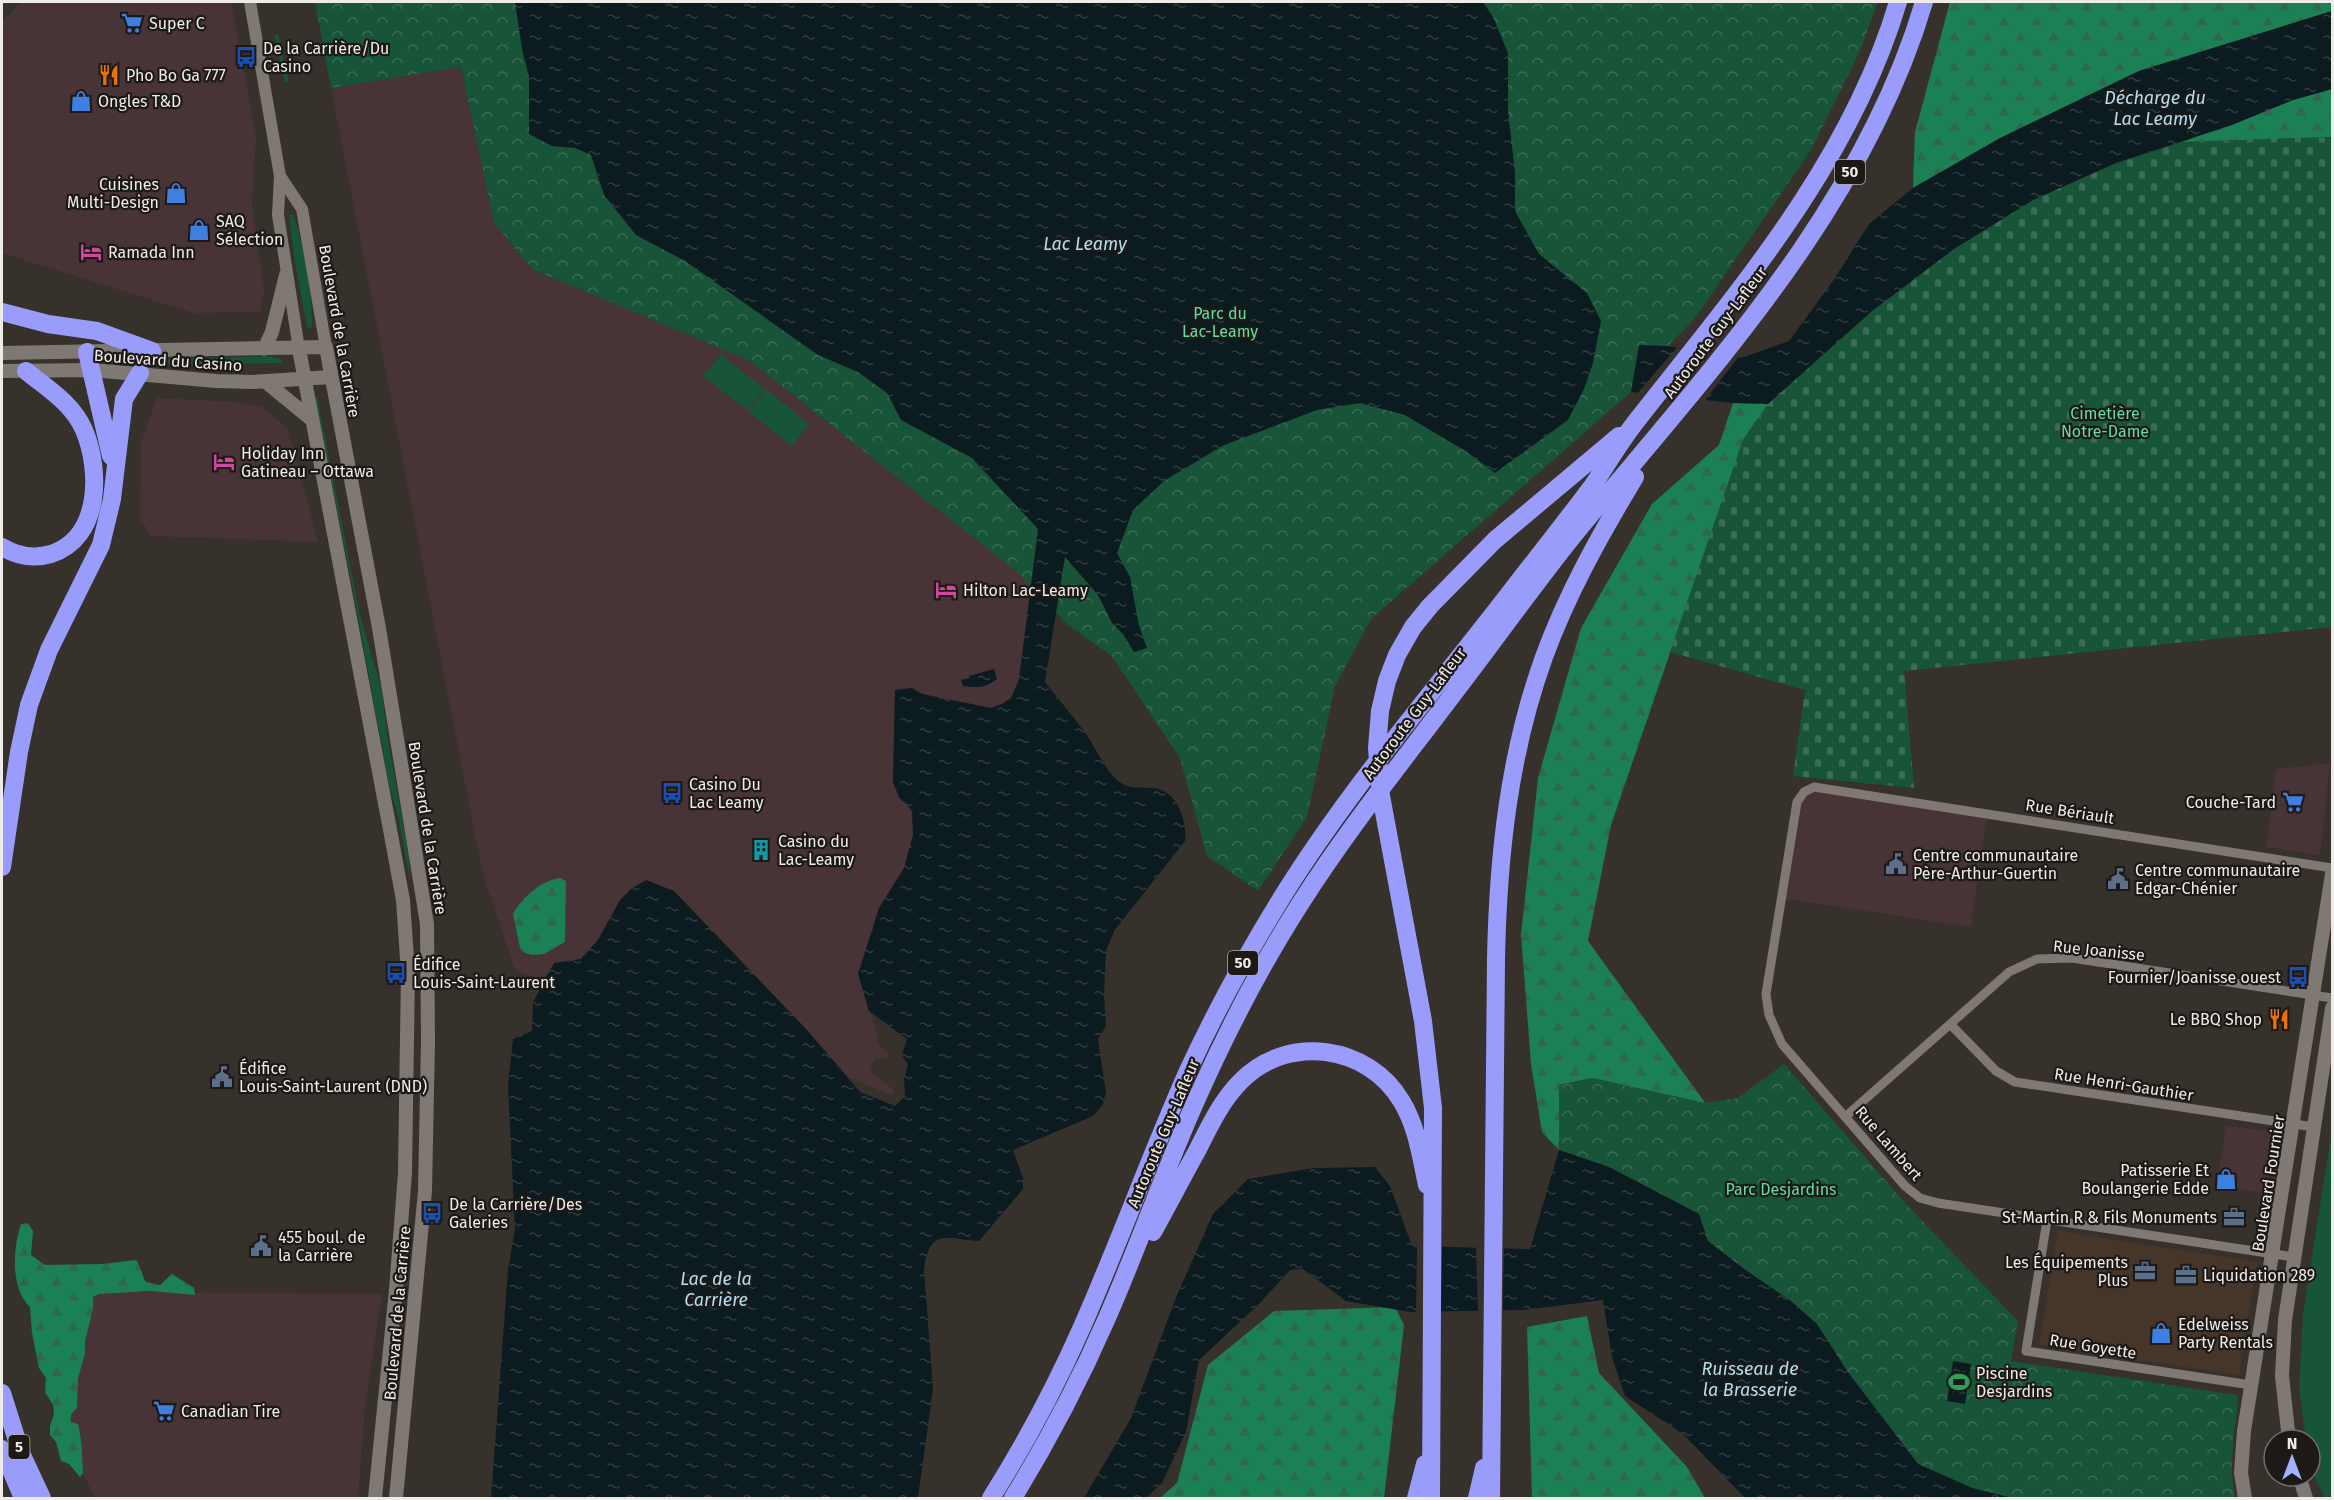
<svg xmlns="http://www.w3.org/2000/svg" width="2334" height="1500" font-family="'Fira Sans',sans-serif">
<defs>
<pattern id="forest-firs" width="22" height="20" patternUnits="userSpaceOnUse" patternTransform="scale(1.5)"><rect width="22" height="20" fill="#1b8054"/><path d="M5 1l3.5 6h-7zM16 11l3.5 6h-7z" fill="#2f664e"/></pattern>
<pattern id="cemetery-stones" width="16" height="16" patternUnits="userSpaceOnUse" patternTransform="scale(1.5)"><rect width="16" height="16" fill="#185438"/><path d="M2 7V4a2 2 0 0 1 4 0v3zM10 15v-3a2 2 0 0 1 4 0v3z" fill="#3a6d55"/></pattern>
<pattern id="park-crowns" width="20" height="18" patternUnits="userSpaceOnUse" patternTransform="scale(1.5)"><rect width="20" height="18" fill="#185438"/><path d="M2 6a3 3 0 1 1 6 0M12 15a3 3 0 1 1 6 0" fill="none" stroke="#3a6d55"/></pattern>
<pattern id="water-ripples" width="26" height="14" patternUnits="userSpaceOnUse" patternTransform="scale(1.5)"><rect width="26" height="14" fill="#0c1b20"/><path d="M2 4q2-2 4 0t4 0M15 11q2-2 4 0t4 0" fill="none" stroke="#303c40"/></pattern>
</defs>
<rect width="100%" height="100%" fill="#37312b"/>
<path fill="#483336" d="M 21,2 L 231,2 L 256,135 L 252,203 L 264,291 L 260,312 L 194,313 L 2,253 L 2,22 Z
M 461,67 L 494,223 L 532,269 L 750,361 L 1018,572 L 1031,586 L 1019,679 L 1011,698 L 1002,704 L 991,708 L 922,694 L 912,688 L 895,690 L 893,782 L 899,797 L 912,811 L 913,835 L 904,868 L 879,908 L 858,974 L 877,1033 L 878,1045 L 889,1053 L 889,1057 L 886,1059 L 876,1058 L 871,1065 L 872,1074 L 893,1089 L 893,1094 L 888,1094 L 848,1077 L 807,1030 L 674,891 L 646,881 L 631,889 L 620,900 L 598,940 L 581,959 L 555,963 L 543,981 L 515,970 L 482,872 L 331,88 Z
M 157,398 L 237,402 L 262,407 L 288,429 L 318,542 L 151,536 L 140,518 L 141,443 Z
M 2330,763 L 2320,855 L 2266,847 L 2276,769 Z
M 1808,788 L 1987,813 L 1971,927 L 1781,898 L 1797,802 Z
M 2226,1125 L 2274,1132 L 2265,1193 L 2217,1186 Z
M 26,1291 L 382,1294 L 365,1407 L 358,1498 L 95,1498 L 64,1436 Z"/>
<path fill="#453629" d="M 2058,1231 L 2257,1262 L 2239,1375 L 2039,1345 Z"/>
<path fill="#185438" d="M 278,34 L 289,83 L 285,83 L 274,35 Z
M 289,215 L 293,215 C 306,250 312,290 312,327 L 307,328 L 294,256 Z
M 721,354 L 764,389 L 747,410 L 703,376 Z
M 269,356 L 282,359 L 282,363 L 141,365 L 106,363 L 106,361 Z
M 766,389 L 809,424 L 792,446 L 748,411 Z
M 317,397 L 360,615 L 381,687 L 388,740 L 409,857 L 410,881 L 398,816 L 389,784 L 353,590 L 315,398 Z
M 2332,1130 L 2332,1498 L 2325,1498 L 2311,1470 L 2310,1440 L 2306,1440 L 2299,1389 L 2303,1314 Z"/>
<path fill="url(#forest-firs)" d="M 1950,2 L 2332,2 L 2332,11 L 2139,71 L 2007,135 L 1913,188 L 1915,132 Z
M 2332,89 L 2332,137 L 2182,142 L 2293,100 Z
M 1733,403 L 1768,404 L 1743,440 L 1611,825 L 1588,941 L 1706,1104 L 1592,1078 L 1559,1085 L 1559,1150 L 1542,1132 L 1531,1064 L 1521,935 L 1538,778 L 1581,628 L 1652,504 L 1719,445 Z
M 560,878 L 566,881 L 565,942 L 544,954 L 532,955 L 525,953 L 520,948 L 513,914 C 523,897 540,881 560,878 Z
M 28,1223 L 33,1231 L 31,1255 L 45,1265 L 102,1264 L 136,1260 C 142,1267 141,1275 146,1282 L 160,1285 L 172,1274 L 194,1288 L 195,1295 L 150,1291 L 99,1294 L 93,1297 L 93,1309 L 85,1341 L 85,1354 L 78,1378 L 77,1408 L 71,1414 L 71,1422 L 78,1424 C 82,1439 82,1457 83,1473 L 80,1477 L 69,1464 L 61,1461 L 56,1442 L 50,1435 L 50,1426 L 54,1414 L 53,1405 L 45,1392 L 46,1378 L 39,1368 L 32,1333 L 30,1307 C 10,1288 13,1248 21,1224 Z
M 1395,1307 L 1404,1325 L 1384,1498 L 1160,1498 L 1177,1483 L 1208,1365 L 1274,1311 Z
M 1587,1316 L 1599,1373 L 1687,1467 L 1705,1498 L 1532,1498 L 1527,1327 Z"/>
<path fill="url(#cemetery-stones)" d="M 2332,137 L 2332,627 L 1904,671 L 1914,788 L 1793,776 L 1805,690 L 1670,652 L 1743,440 L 1768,404 L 1872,311 L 1954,249 L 2033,200 L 2116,163 L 2182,142 Z"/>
<path fill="url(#park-crowns)" d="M 315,2 L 1878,2 L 1859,53 L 1811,150 L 1695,318 L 1668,346 L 1639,345 L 1631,392 L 1371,619 L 1335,686 L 1307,817 L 1258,891 L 1207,856 L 1180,758 L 1112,656 L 1069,626 L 1017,572 L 750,361 L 532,269 L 494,223 L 461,67 L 331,88 Z
M 1784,1064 L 1905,1203 L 2018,1321 L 2011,1361 L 2236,1395 C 2239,1402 2237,1410 2236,1418 C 2232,1445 2230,1472 2235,1498 L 2012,1498 L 1972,1488 L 1918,1464 L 1847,1371 L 1817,1324 L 1708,1241 L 1699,1214 L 1609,1167 L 1559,1150 L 1559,1085 L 1592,1078 L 1706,1103 L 1738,1098 Z"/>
<path fill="url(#water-ripples)" d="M 515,2 L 1483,2 L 1493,17 L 1508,53 L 1508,111 L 1515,173 L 1515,211 L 1539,254 L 1587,293 L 1601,321 L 1593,363 L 1584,389 L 1568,420 L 1495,473 L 1467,452 L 1405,415 L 1360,403 L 1317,410 L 1224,445 L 1164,481 L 1133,510 L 1117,553 L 1130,577 L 1139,626 L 1147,648 L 1134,652 L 1123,634 L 1112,623 L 1098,595 L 1065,557 L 1045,682 C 1058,699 1072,715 1085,732 C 1095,747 1103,766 1115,778 C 1126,790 1140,787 1154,788 C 1178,791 1187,821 1185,841 L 1114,931 L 1106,951 L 1104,995 L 1106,1026 L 1098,1039 L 1106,1093 L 1102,1106 L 1093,1116 L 1013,1150 L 1023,1178 L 1023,1189 L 979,1241 C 945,1239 930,1227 924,1270 L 933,1389 L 918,1498 L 491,1498 L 508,1270 L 515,1229 L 508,1086 L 513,1039 L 532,1031 L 533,1002 L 554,963 L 581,959 L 598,940 L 620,900 L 631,889 L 646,880 L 674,891 L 807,1030 L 860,1092 L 895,1106 L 905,1096 L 904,1078 L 908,1065 L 902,1055 L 907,1039 L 869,1011 L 858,974 L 879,908 L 904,868 L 913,835 L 912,811 L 899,797 L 893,782 L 895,690 L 912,688 L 922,694 L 991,708 L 1002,704 L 1011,698 L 1019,679 L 1038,529 L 972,458 L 901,420 L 887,393 L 858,372 L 818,355 L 685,261 L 636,235 L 604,195 L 591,155 L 575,148 L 552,146 L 529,134 L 529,77 L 522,49 Z
M 2332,11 L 2332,89 L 2293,100 L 2232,125 L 2116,163 L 2033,200 L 1954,249 L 1872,311 L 1768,404 L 1733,403 L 1631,392 L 1639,345 L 1668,346 L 1741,358 L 1789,341 L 1833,281 L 1869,224 L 1913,188 L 2000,138 L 2139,71 Z
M 994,669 L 997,679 C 986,688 977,688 963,686 L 961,680 L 970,678 L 969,676 Z
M 1559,1150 L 1609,1167 L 1699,1214 L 1708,1241 L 1744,1269 L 1791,1301 L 1817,1324 L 1847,1371 L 1918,1464 L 1972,1488 L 2012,1498 L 1745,1498 L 1683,1434 L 1625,1396 L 1612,1357 L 1603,1300 L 1524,1310 L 1410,1312 L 1346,1301 L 1303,1269 L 1290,1270 L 1260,1303 L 1199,1360 L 1186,1432 L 1162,1483 L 1146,1498 L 1084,1498 L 1131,1418 L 1177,1295 L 1213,1214 L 1248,1179 L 1314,1168 L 1375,1167 L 1390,1186 L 1412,1246 L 1530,1249 Z
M 1953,1361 L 1971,1364 L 1965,1404 L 1947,1401 Z"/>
<path fill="#37312b" d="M 1679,345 L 1740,355 L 1703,403 L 1635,396 Z
M 1417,1244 L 1442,1244 L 1441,1314 L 1416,1315 Z
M 1476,1245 L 1504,1245 L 1503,1313 L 1478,1313 Z"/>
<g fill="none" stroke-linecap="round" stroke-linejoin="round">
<path stroke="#807973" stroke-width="9" d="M 1951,1025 L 1996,1071 L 2015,1082 L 2314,1127
M 1845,1117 L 2009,972 L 2037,959 L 2072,958 L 2332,998
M 2047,1220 L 2026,1351 L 2251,1385
M 2294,1257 L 1938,1203 L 1920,1198 L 1905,1186 L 1782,1044 L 1769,1015 L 1766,994 L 1797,802 L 1804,792 L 1814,787 L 2332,868"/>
<path stroke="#807973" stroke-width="12" d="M 250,2 L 280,176 L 278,215 L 299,349
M 280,176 L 302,209 L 326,347"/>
<path stroke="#807973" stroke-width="14" d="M 264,349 L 272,332 L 286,275
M 299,349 L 391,835 L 403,900 L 408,973 L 405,1173 L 396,1290 L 375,1498
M 2,353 L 326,347 L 379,628 L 427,924 L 428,1041 L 425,1191 L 396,1498
M 2,371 L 92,370 L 216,381 L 252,382 L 331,377
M 266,382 L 311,419
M 2289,1440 L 2282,1376 L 2285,1320 L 2332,1008
M 2299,1476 L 2306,1498
M 2245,1498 L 2241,1473 L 2244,1431 L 2332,874"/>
<path stroke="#9a9cfc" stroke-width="18" d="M 2,312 L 48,324 L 97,331 L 152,351
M 87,352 L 111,456
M 2,547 C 17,556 34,559 51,554 C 101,538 101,470 84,430 C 72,403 48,389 26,371
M 2,867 L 19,752 L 29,705 L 49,650 L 101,545 L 112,499 L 124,399 L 140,373
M 1153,1232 C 1168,1205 1182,1178 1197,1151 C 1209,1127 1221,1101 1241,1081 C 1287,1034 1368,1044 1402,1102 C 1417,1127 1421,1157 1427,1185
M 2,1393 L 21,1453 L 42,1498
M 2,1449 L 23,1498
M 991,1498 C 1025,1444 1056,1386 1082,1327 C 1119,1243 1150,1157 1187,1073 C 1215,1012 1248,952 1284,894 C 1351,787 1435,690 1512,590 C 1539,555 1567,520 1593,485 C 1608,463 1621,440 1638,419 C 1740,289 1850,163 1898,2
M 1013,1498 C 1048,1441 1080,1380 1107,1318 C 1139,1245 1165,1169 1198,1096 C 1228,1029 1262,963 1302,901 C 1348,829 1402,762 1454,693 C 1495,640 1534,584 1577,531 C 1711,369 1863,208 1924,2
M 1416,1498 L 1425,1464
M 1431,1498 L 1433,1108 L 1423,1021 L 1381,796 L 1377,748 L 1380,711 L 1387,681 L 1397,655 L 1413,627 L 1430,606 L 1495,540 L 1619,436
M 1477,1498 L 1484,1468
M 1491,1498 L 1496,959 C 1498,856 1509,754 1544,657 C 1567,594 1600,535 1635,477"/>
</g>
<defs>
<symbol id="supermarket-bare" viewBox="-9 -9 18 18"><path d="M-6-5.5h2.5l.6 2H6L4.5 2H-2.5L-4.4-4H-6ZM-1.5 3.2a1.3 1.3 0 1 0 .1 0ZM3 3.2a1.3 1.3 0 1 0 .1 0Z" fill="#3f7fe0" stroke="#1c1917" stroke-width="2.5" paint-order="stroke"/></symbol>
<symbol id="bus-bare" viewBox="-9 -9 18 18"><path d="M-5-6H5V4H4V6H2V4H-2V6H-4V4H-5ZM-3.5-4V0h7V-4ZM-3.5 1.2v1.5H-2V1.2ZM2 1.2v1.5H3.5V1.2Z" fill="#1a4fb4" stroke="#1c1917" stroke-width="2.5" paint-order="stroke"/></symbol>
<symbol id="restaurant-bare" viewBox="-9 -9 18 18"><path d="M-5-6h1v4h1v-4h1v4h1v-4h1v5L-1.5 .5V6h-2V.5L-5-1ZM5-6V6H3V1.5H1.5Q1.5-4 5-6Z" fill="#e8710a" stroke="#1c1917" stroke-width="2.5" paint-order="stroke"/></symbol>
<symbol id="shop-bare" viewBox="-9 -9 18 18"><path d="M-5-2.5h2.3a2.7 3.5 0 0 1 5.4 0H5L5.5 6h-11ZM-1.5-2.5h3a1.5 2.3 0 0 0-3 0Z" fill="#3f7fe0" stroke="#1c1917" stroke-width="2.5" paint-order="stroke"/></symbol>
<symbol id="hotel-bare" viewBox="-9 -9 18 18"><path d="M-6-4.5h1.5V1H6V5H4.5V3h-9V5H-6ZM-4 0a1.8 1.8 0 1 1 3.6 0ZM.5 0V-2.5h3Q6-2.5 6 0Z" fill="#d1479c" stroke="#1c1917" stroke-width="2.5" paint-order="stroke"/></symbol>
<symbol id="building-bare" viewBox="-9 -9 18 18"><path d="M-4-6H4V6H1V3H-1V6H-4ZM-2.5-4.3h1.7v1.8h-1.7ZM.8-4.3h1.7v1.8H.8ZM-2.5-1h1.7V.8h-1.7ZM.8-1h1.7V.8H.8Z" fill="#0f9aa8" stroke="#1c1917" stroke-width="2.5" paint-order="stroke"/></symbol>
<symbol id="civic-bare" viewBox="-9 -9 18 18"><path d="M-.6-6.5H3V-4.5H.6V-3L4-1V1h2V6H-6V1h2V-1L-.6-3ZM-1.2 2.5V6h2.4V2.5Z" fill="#5c6f8a" stroke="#1c1917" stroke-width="2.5" paint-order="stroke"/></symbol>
<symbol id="office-bare" viewBox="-9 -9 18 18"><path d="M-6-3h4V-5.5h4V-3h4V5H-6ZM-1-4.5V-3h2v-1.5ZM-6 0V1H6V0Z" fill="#5c6f8a" stroke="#1c1917" stroke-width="2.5" paint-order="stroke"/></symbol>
<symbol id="stadium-bare" viewBox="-9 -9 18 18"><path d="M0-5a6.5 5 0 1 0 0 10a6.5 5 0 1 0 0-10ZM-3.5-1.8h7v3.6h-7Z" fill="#2e9e5b" stroke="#1c1917" stroke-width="2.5" paint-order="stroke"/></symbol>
</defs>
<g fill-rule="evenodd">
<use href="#supermarket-bare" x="117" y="8" width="30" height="30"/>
<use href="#bus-bare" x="231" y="42" width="30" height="30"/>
<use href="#restaurant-bare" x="94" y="60" width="30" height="30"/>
<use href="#shop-bare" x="66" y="86" width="30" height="30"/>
<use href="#shop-bare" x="161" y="178" width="30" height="30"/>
<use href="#shop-bare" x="184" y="215" width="30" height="30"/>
<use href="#hotel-bare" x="76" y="237" width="30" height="30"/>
<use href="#hotel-bare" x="209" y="447" width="30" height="30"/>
<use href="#hotel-bare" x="931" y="575" width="30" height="30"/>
<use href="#bus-bare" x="657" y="778" width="30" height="30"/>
<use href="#supermarket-bare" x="2278" y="787" width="30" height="30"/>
<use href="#building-bare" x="746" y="835" width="30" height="30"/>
<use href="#civic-bare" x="1881" y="849" width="30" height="30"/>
<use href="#civic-bare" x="2103" y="864" width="30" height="30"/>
<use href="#bus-bare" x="381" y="958" width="30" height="30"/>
<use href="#bus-bare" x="2283" y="962" width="30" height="30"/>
<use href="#restaurant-bare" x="2264" y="1004" width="30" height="30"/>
<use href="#civic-bare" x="207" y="1062" width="30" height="30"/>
<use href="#shop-bare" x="2211" y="1164" width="30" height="30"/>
<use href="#bus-bare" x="417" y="1198" width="30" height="30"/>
<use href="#office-bare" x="2219" y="1202" width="30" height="30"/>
<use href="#civic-bare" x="246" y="1231" width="30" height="30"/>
<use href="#office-bare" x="2130" y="1256" width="30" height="30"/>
<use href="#office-bare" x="2171" y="1260" width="30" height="30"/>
<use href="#shop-bare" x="2146" y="1318" width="30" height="30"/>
<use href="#stadium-bare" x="1944" y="1367" width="30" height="30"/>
<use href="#supermarket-bare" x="149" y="1396" width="30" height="30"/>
</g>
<g text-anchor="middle" stroke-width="4.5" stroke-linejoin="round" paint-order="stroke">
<g fill="#1c1917" stroke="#b0aca9" stroke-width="1.5">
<rect x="1835" y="160" width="30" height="24" rx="4.5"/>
<rect x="1228" y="951" width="30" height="24" rx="4.5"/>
<rect x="8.5" y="1435" width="21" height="24" rx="4.5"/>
</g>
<g font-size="15" font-weight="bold" fill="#efebe8">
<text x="1850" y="177">50</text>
<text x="1243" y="968">50</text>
<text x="19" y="1452">5</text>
</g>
<g font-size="16" fill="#efebe8" stroke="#1c1917" text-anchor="start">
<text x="149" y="29">Super C</text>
<text x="263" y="54">De la Carrière/Du<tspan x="263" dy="18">Casino</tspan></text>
<text x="126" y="81">Pho Bo Ga 777</text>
<text x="98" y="107">Ongles T&amp;D</text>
<text x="159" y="190" text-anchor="end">Cuisines<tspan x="159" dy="18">Multi-Design</tspan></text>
<text x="216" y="227">SAQ<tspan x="216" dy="18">Sélection</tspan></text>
<text x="108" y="258">Ramada Inn</text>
<text x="241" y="459">Holiday Inn<tspan x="241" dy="18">Gatineau – Ottawa</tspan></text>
<text x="963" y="596">Hilton Lac-Leamy</text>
<text x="689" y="790">Casino Du<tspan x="689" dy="18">Lac Leamy</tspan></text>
<text x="2276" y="808" text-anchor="end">Couche-Tard</text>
<text x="778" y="847">Casino du<tspan x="778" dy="18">Lac-Leamy</tspan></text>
<text x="1913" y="861">Centre communautaire<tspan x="1913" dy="18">Père-Arthur-Guertin</tspan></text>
<text x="2135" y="876">Centre communautaire<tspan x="2135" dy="18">Edgar-Chénier</tspan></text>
<text x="413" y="970">Édifice<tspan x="413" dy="18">Louis-Saint-Laurent</tspan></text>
<text x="2281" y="983" text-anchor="end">Fournier/Joanisse ouest</text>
<text x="2262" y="1025" text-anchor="end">Le BBQ Shop</text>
<text x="239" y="1074">Édifice<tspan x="239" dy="18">Louis-Saint-Laurent (DND)</tspan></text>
<text x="2209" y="1176" text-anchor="end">Patisserie Et<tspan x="2209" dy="18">Boulangerie Edde</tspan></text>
<text x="449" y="1210">De la Carrière/Des<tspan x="449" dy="18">Galeries</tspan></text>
<text x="2217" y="1223" text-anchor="end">St-Martin R &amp; Fils Monuments</text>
<text x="278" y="1243">455 boul. de<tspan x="278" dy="18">la Carrière</tspan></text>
<text x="2128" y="1268" text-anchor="end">Les Équipements<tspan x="2128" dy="18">Plus</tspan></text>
<text x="2203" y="1281">Liquidation 289</text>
<text x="2178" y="1330">Edelweiss<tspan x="2178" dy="18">Party Rentals</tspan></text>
<text x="1976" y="1379">Piscine<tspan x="1976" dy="18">Desjardins</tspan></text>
<text x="181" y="1417">Canadian Tire</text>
</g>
<g font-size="16" fill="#61dda0" stroke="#1c1917">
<text x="1220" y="319">Parc du<tspan x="1220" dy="18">Lac-Leamy</tspan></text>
<text x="2105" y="419">Cimetière<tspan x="2105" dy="18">Notre-Dame</tspan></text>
<text x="1781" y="1195">Parc Desjardins</text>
</g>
<g font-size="16" fill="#efebe8" stroke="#1c1917">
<text transform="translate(340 331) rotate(80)" y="6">Boulevard de la Carrière</text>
<text transform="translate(1715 332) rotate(-53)" y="6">Autoroute Guy-Lafleur</text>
<text transform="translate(168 360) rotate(4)" y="6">Boulevard du Casino</text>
<text transform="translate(1414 713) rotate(-53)" y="6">Autoroute Guy-Lafleur</text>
<text transform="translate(2070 811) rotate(9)" y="6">Rue Bériault</text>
<text transform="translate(428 828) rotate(81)" y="6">Boulevard de la Carrière</text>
<text transform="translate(2099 950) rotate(6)" y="6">Rue Joanisse</text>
<text transform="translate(2124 1084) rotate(9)" y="6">Rue Henri-Gauthier</text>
<text transform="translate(1163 1133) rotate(-67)" y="6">Autoroute Guy-Lafleur</text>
<text transform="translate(1889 1143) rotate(49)" y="6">Rue Lambert</text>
<text transform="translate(2268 1183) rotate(-81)" y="6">Boulevard Fournier</text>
<text transform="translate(397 1313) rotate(-85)" y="6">Boulevard de la Carrière</text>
<text transform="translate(2093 1346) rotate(9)" y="6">Rue Goyette</text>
</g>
<g font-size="18" font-style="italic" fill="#afdff3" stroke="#1c1917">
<text x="2155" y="104">Décharge du<tspan x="2155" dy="21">Lac Leamy</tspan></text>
<text x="1085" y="250">Lac Leamy</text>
<text x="716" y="1285">Lac de la<tspan x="716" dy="21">Carrière</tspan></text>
<text x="1750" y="1375">Ruisseau de<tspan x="1750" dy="21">la Brasserie</tspan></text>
</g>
</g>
<rect width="2334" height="1500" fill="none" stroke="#efebe8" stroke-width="6"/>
<g transform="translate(2292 1458)"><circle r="28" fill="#1c1917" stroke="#706d6b" stroke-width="1.5"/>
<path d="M0-4.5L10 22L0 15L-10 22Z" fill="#a1b2fd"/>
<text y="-9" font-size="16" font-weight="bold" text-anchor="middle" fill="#efebe8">N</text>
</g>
</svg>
